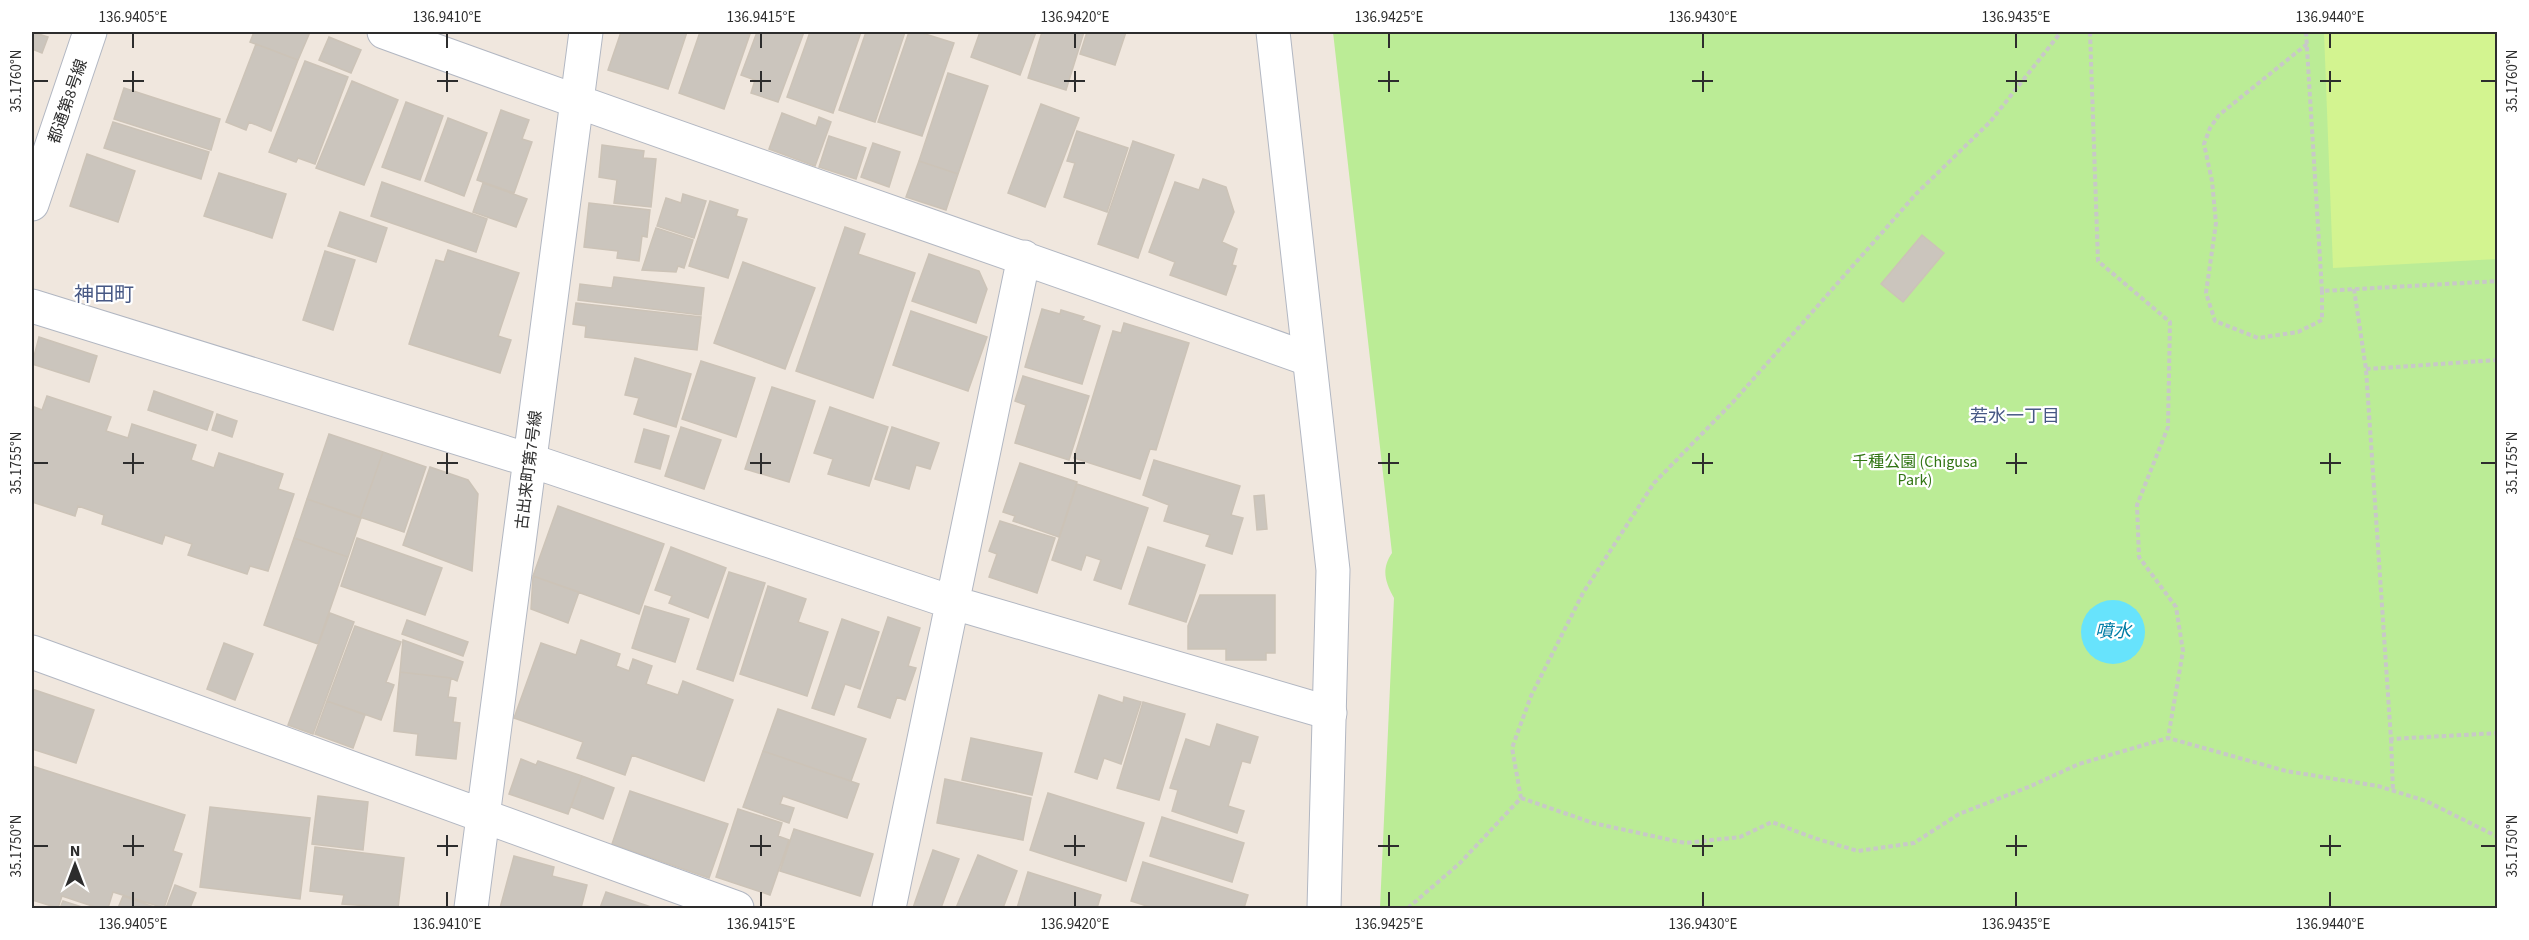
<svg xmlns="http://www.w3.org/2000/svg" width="2529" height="940" font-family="'Source Sans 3','Noto Sans JP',sans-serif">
<rect width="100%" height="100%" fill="#f0e7de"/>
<path fill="#bbec96" d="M 1333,32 L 2497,32 L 2497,908 L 1380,908 L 1394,598 C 1385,582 1381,569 1392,553 Z"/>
<path fill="#d3f490" d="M 2324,32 L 2497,32 L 2497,259 L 2333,268 Z"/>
<path fill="#67e3fc" d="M2081 632a32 32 0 1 1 64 0a32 32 0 1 1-64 0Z"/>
<path fill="#cbc5bd" stroke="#ccc3b7" stroke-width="1.5" d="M 32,32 L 48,37 L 42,53 L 32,49 Z
M 254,32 L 310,32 L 298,60 L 250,42 Z
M 621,32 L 687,32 L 668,89 L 608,70 Z
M 700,32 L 742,32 L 750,34 L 724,109 L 679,93 Z
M 757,32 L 804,32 L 778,102 L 751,93 L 755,80 L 741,75 Z
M 810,32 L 861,32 L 833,113 L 787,97 Z
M 866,32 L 905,32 L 875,122 L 839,110 Z
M 909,32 L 919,32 L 954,43 L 922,136 L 878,122 Z
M 980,32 L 1036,32 L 1020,75 L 971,57 Z
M 1042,32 L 1084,32 L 1066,90 L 1028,78 Z
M 1087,32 L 1126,32 L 1115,65 L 1080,54 Z
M 329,37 L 361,50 L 351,73 L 319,60 Z
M 256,44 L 298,60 L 271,131 L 249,122 L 246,130 L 226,122 Z
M 305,61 L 348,77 L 315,164 L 298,158 L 296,162 L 269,152 Z
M 948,73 L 988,86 L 958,174 L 919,161 Z
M 352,81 L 398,100 L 364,185 L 316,168 Z
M 124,88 L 220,119 L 211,150 L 114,119 Z
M 406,102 L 443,116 L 420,180 L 382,167 Z
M 1041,104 L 1079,118 L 1045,207 L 1008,193 Z
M 501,110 L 529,120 L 522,139 L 532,142 L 514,193 L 477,180 Z
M 782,113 L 816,126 L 819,117 L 831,122 L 815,166 L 769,149 Z
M 448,118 L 487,133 L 464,196 L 425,181 Z
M 113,122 L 209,152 L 201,179 L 104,148 Z
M 1077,131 L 1128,148 L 1107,212 L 1064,197 L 1075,163 L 1067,161 Z
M 829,136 L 866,148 L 856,179 L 819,167 Z
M 1133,141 L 1174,155 L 1138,258 L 1098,244 Z
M 873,143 L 900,152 L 889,187 L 861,177 Z
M 602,145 L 644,151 L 643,158 L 656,159 L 651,207 L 614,203 L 617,180 L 599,177 Z
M 87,154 L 135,171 L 118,222 L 70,206 Z
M 919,161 L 958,174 L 946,210 L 906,197 Z
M 219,173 L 286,194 L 272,238 L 204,216 Z
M 1203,179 L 1226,187 L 1234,212 L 1222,242 L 1237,249 L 1232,265 L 1236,266 L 1226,295 L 1170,275 L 1175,262 L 1149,252 L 1175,182 L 1199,190 Z
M 382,182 L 487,219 L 476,252 L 371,216 Z
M 483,183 L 527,199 L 516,227 L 473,212 Z
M 683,194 L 706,201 L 694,238 L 657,226 L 666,198 L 681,203 Z
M 710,201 L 738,210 L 736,216 L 747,219 L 728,278 L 689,266 Z
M 589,203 L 650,210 L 647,237 L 642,236 L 639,261 L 617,258 L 618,251 L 584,247 Z
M 340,212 L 387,228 L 376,262 L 328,246 Z
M 845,227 L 865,234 L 858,254 L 915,273 L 873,398 L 796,371 Z
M 656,228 L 693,240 L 684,268 L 678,266 L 676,272 L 642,270 Z
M 1922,235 L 1944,253 L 1903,302 L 1881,284 Z
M 448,250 L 519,273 L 498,336 L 511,340 L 500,373 L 409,344 L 436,260 L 444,262 Z
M 325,251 L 355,260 L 333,330 L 303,320 Z
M 929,254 L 979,271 L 987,289 L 976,323 L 912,301 Z
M 743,262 L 815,288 L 785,369 L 714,343 Z
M 614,277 L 704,288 L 701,315 L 578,300 L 580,284 L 612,288 Z
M 576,303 L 701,317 L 697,350 L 585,337 L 586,326 L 573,324 Z
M 1042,309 L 1060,314 L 1061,310 L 1084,317 L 1082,320 L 1100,326 L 1082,384 L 1025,367 Z
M 911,311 L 987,337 L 968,391 L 893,365 Z
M 1124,323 L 1189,343 L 1156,450 L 1150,449 L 1140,479 L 1074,458 L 1113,331 L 1121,333 Z
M 39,337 L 97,356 L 89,382 L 32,364 Z
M 635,358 L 691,374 L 676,427 L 634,414 L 639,398 L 625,395 Z
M 701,361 L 755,378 L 736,437 L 682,419 Z
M 1023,376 L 1089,396 L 1069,460 L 1015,443 L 1026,405 L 1015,401 Z
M 772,387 L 815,401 L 789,482 L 745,469 Z
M 154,391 L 213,412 L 207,430 L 148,410 Z
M 47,396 L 111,417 L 106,431 L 128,438 L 132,424 L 196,445 L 191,460 L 214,468 L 219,453 L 283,474 L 278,489 L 294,494 L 268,571 L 250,566 L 247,574 L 188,555 L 192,544 L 165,535 L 162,544 L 102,524 L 104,515 L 78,506 L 75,516 L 32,502 L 32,406 L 42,410 Z
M 830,407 L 888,427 L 869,486 L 828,474 L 833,459 L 814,453 Z
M 217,414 L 237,421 L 232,437 L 212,430 Z
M 681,427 L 721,440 L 704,489 L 665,476 Z
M 892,427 L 939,443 L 930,469 L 916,465 L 909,489 L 875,479 Z
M 644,429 L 669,436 L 660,469 L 635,462 Z
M 329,434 L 383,452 L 360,517 L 307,499 Z
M 383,452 L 426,467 L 404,532 L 360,517 Z
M 1154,460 L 1240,486 L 1231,515 L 1243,518 L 1232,554 L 1206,546 L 1210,535 L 1164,521 L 1169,505 L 1143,495 Z
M 1020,463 L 1077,482 L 1059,537 L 1013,521 L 1015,516 L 1003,512 Z
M 430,467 L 468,480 L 478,494 L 472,571 L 403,545 Z
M 1077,484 L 1148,508 L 1121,589 L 1094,580 L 1101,560 L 1086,555 L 1081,570 L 1052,560 Z
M 1264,495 L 1267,529 L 1257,530 L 1254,496 Z
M 307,499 L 361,518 L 348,557 L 294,538 Z
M 558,506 L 664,544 L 639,614 L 533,576 Z
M 1000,521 L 1055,538 L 1037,593 L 989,577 L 997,554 L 989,551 Z
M 294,538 L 348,557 L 318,644 L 264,625 Z
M 357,538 L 442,568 L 425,615 L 341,586 Z
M 671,547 L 726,568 L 708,618 L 669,603 L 672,596 L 655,590 Z
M 1148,547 L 1205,565 L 1186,622 L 1129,604 Z
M 729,572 L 765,583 L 733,681 L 697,669 Z
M 533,576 L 579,592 L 568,623 L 531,609 Z
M 768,586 L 806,599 L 798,622 L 828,632 L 807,696 L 740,674 Z
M 1200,595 L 1275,595 L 1275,653 L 1266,653 L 1266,660 L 1226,660 L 1226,649 L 1188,649 L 1188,626 Z
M 645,606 L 689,619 L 675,662 L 632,648 Z
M 330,613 L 354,622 L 313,734 L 288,725 Z
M 888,617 L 920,628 L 908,666 L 916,668 L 905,700 L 897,697 L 890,718 L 858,707 Z
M 842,619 L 879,632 L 860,689 L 845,684 L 834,715 L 812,708 Z
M 407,620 L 468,642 L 463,656 L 402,634 Z
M 355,626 L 401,642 L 386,682 L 394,685 L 381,720 L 327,701 Z
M 403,640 L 463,662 L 457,681 L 451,678 L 400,672 Z
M 581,640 L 620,654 L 616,666 L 629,671 L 633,659 L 652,666 L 646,684 L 678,695 L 683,681 L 733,700 L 704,781 L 632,755 L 625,775 L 577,758 L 583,742 L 514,718 L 541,643 L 576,655 Z
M 224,643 L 253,654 L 235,700 L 207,689 Z
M 400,672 L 451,678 L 448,697 L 456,698 L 453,722 L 460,723 L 456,759 L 416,755 L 418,734 L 394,731 Z
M 32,689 L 94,710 L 76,763 L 32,749 Z
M 1099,695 L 1123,703 L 1124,697 L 1141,702 L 1121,764 L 1104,758 L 1097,779 L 1075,772 Z
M 327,701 L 365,715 L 353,748 L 315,734 Z
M 1143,702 L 1185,714 L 1159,800 L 1117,788 Z
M 778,709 L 866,739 L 851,781 L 763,751 Z
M 1217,724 L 1258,737 L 1250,763 L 1242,761 L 1228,806 L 1244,811 L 1237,833 L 1172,811 L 1178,790 L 1170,788 L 1186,739 L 1210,747 Z
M 971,738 L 1042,753 L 1032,795 L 962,780 Z
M 763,751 L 859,784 L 847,818 L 783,796 L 780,804 L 794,808 L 789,823 L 743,807 Z
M 521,759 L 536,765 L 538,761 L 582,776 L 568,814 L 509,794 Z
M 32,766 L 185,815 L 173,851 L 182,854 L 164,908 L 113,892 L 108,908 L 98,908 L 62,896 L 58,908 L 32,900 Z
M 582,776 L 614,788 L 603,819 L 571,807 Z
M 945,779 L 1031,798 L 1023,840 L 937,823 Z
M 630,791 L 728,824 L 709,878 L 612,844 Z
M 1048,793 L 1144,823 L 1126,881 L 1030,850 Z
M 318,796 L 368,802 L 363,850 L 312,844 Z
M 210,807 L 310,818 L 300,899 L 200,887 Z
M 738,809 L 782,823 L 778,836 L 789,840 L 770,895 L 716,877 Z
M 1162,817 L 1244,843 L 1232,882 L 1150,856 Z
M 794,829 L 873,854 L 860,896 L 780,871 Z
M 315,847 L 404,858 L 398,908 L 342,904 L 344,895 L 310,891 Z
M 933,850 L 959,859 L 941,908 L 913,908 Z
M 978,855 L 1017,871 L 1003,908 L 956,908 Z
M 514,856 L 554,867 L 552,876 L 587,885 L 581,908 L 500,908 Z
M 1143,862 L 1248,895 L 1244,908 L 1153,908 L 1131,901 Z
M 1028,872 L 1101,895 L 1097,908 L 1017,908 Z
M 175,885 L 196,893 L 190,908 L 166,908 Z
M 606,892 L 654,908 L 600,908 Z
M 123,896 L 157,908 L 118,908 Z
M 63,901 L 85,908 L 60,908 Z"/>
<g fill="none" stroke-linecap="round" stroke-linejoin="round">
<defs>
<path id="street" d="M 384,32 C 691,144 1001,249 1308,359
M 32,204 L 90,32
M 32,306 L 529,460 L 954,603 L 1330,713
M 32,652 L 737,908
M 471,908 L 586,32
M 889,908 L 1024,257"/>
<path id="secondary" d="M 1273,32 L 1333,570 L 1324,908"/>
</defs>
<use href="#street" stroke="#b2b7c2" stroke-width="35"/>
<use href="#secondary" stroke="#b2b7c2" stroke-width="35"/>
<path stroke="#c8c8c8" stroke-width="4" stroke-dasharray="4.5 3" stroke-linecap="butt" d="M 2090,32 L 2098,261 L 2170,322 L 2168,427 L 2137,505 L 2139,557 L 2176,607 L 2183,651 L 2168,738
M 2306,32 L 2322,291 L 2498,281
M 2307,44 L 2219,115 L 2210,128 L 2204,144 L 2212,181 L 2216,223 L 2206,293 L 2215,321 L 2258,338 L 2298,332 L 2322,320 L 2322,291
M 2354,289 L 2366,369 L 2391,739 L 2498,733
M 2366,369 L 2498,360
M 2391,739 L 2393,791
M 1521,798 L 1593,823 L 1685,843 L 1740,837 L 1772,822 L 1814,838 L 1858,851 L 1914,843 L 1959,814 L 2031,786 L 2079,764 L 2168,738 L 2286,771 L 2378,786 L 2426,801 L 2498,837
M 1408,908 L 1460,863 L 1521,798 L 1512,748 L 1531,696 L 1583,593 L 1654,483 L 1734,401 L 1916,194 L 1990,122 L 2061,32"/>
<use href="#street" stroke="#fff" stroke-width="33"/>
<use href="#secondary" stroke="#fff" stroke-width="33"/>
</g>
<path fill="none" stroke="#2d2d2d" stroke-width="2" d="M 133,33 L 133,48M 447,33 L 447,48M 761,33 L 761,48M 1075,33 L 1075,48M 1389,33 L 1389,48M 1703,33 L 1703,48M 2016,33 L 2016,48M 2330,33 L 2330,48M 133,71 L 133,92M 447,71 L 447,92M 761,71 L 761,92M 1075,71 L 1075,92M 1389,71 L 1389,92M 1703,71 L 1703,92M 2016,71 L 2016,92M 2330,71 L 2330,92M 33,81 L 48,81M 123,81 L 144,81M 437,81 L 458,81M 750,81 L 771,81M 1064,81 L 1085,81M 1378,81 L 1399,81M 1692,81 L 1713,81M 2006,81 L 2027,81M 2320,81 L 2341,81M 2481,81 L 2496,81M 133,453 L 133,474M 447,453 L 447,474M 761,453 L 761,474M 1075,453 L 1075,474M 1389,453 L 1389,474M 1703,453 L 1703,474M 2016,453 L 2016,474M 2330,453 L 2330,474M 33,463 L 48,463M 123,463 L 144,463M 437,463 L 458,463M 750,463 L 771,463M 1064,463 L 1085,463M 1378,463 L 1399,463M 1692,463 L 1713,463M 2006,463 L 2027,463M 2320,463 L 2341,463M 2481,463 L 2496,463M 133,835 L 133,856M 447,835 L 447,856M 761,835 L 761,856M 1075,835 L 1075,856M 1389,835 L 1389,856M 1703,835 L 1703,856M 2016,835 L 2016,856M 2330,835 L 2330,856M 33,846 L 48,846M 123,846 L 144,846M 437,846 L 458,846M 750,846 L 771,846M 1064,846 L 1085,846M 1378,846 L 1399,846M 1692,846 L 1713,846M 2006,846 L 2027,846M 2320,846 L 2341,846M 2481,846 L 2496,846M 133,892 L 133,907M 447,892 L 447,907M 761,892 L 761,907M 1075,892 L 1075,907M 1389,892 L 1389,907M 1703,892 L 1703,907M 2016,892 L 2016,907M 2330,892 L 2330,907"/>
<g text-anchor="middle" stroke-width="4.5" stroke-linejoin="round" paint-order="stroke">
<g font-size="16" fill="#2d2d2d" stroke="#fff">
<text transform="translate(67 101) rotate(-71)" y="6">都通第8号線</text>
<text transform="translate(528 470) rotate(-83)" y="6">古出来町第7号線</text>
</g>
<g font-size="16" fill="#317513" stroke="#fff">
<text x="1915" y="467">千種公園 (Chigusa<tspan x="1915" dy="18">Park)</tspan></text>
</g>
<g font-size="18" fill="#475884" stroke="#fff">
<text x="2015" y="422">若水一丁目</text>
</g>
<g font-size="18" font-style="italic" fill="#017da6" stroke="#fff">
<text x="2113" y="637">噴水</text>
</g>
<g font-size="20" fill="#475884" stroke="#fff">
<text x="104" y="301">神田町</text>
</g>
</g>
<rect width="2529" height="940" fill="none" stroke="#ffffff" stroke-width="66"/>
<g transform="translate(75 865)" stroke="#ffffff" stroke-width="4.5" paint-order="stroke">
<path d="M0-4.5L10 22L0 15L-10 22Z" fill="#2d2d2d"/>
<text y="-9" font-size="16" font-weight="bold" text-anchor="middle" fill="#2d2d2d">N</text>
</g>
<rect x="33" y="33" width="2463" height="874" fill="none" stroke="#2d2d2d" stroke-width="2"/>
<g font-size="15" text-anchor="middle" fill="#2d2d2d">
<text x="133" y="22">136.9405°E</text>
<text x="447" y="22">136.9410°E</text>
<text x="761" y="22">136.9415°E</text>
<text x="1075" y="22">136.9420°E</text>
<text x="1389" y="22">136.9425°E</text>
<text x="1703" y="22">136.9430°E</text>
<text x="2016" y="22">136.9435°E</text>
<text x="2330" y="22">136.9440°E</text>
<text transform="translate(16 81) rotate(-90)" y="5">35.1760°N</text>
<text transform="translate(2512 81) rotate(-90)" y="5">35.1760°N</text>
<text transform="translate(16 463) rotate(-90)" y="5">35.1755°N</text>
<text transform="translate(2512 463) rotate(-90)" y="5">35.1755°N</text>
<text transform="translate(16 846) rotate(-90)" y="5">35.1750°N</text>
<text transform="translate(2512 846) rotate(-90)" y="5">35.1750°N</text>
<text x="133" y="929">136.9405°E</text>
<text x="447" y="929">136.9410°E</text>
<text x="761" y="929">136.9415°E</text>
<text x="1075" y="929">136.9420°E</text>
<text x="1389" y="929">136.9425°E</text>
<text x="1703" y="929">136.9430°E</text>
<text x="2016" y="929">136.9435°E</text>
<text x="2330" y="929">136.9440°E</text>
</g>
</svg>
